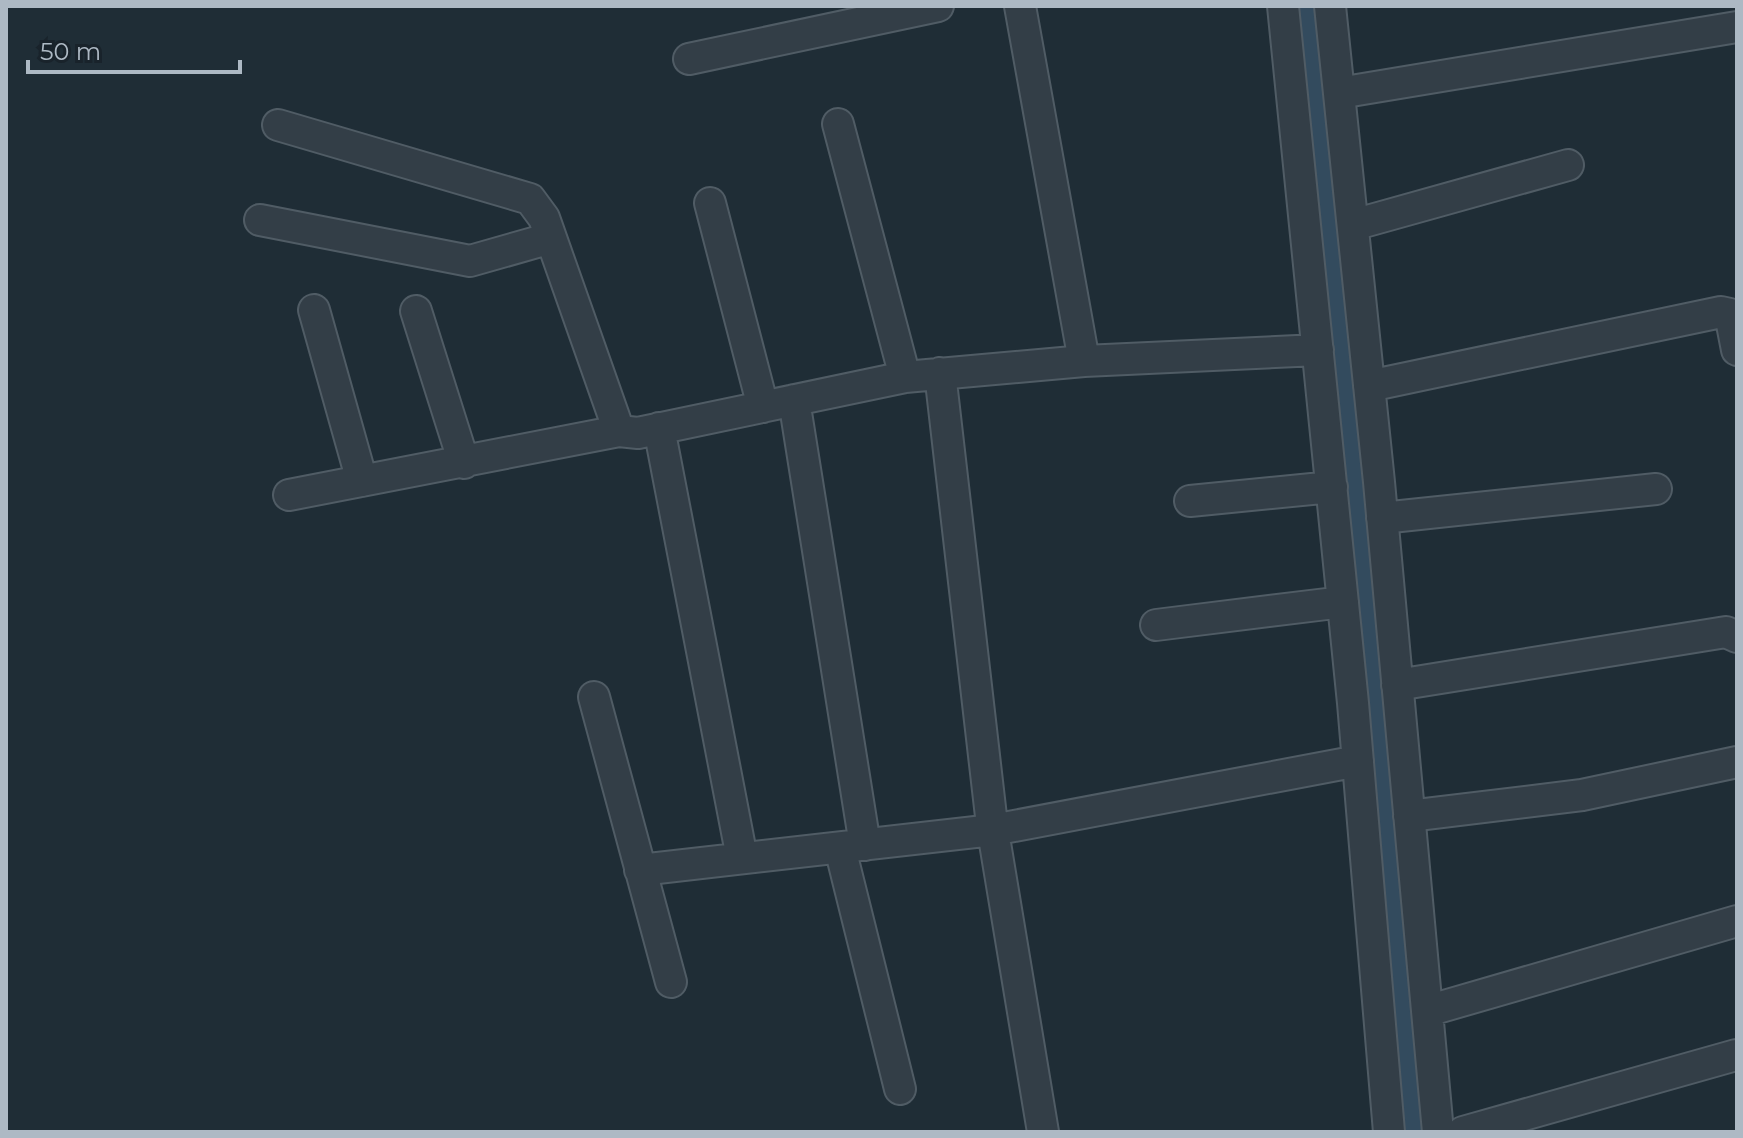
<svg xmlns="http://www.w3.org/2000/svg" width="1743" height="1138" font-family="Montserrat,sans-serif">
<rect width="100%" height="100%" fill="#1f2d36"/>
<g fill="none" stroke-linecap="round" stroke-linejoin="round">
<path stroke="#334b5e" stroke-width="30" d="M 1306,6 L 1408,1132"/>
<defs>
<path id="street" d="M 1020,6 L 1084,361
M 1283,6 L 1353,703 L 1389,1132
M 1330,6 L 1379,482 L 1438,1132
M 689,59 L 938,6
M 1339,93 L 1737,27
M 838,124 L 905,377
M 278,125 L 530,199 L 544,218 L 619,431 L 638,433 L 905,377 L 1084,361 L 1318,350
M 710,203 L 763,407
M 260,220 L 470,261 L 551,238
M 1353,225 L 1568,165
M 314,310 L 362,481
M 416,311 L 464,463
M 940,373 L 992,825 L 1043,1132
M 1369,386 L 1721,312 L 1730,314 L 1737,350
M 794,400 L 865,845
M 659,428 L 742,858
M 289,495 L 619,431
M 1190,501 L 1332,487
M 1382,518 L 1656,489
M 1156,625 L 1343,602
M 1397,685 L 1726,632 L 1737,637
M 594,697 L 671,982
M 1409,816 L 1582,795 L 1737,762
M 840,848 L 900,1089
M 640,870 L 993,830 L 1358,761
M 1427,1011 L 1737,921
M 1463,1132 L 1736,1055"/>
</defs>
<use href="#street" stroke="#505c65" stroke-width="34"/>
<use href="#street" stroke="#333e47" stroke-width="30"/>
</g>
<rect width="1743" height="1138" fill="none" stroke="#adb9c4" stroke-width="16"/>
<path d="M28 60v12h212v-12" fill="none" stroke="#adb9c4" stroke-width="4"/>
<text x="40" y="60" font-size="24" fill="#adb9c4" stroke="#19232b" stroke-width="6" paint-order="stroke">50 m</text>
</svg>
